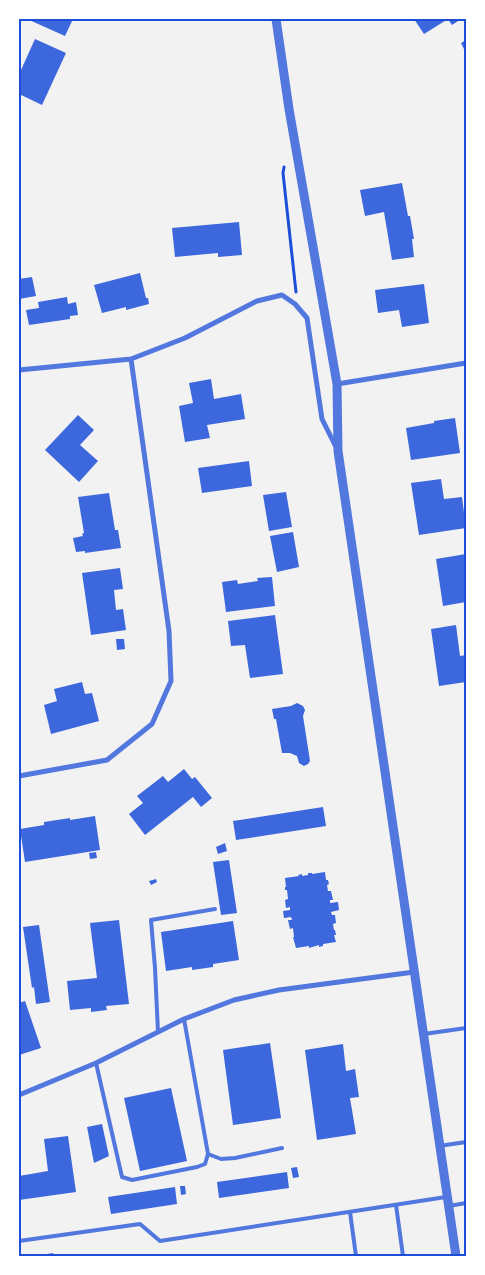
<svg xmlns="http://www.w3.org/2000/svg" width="485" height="1275" font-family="'Playfair Display',serif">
<rect width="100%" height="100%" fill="#f2f2f2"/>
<path fill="#3d67dc" d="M 27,19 L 73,19 L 65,36 Z
M 414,19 L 461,19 L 452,25 L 448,19 L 424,34 Z
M 35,39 L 66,53 L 42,105 L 19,94 L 19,69 L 21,70 Z
M 466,40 L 466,53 L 461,43 Z
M 402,183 L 408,216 L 410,216 L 414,239 L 412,239 L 414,257 L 392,260 L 384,212 L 365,216 L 360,190 Z
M 239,222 L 242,255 L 218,257 L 218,253 L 175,257 L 172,228 Z
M 140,273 L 146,298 L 148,298 L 149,304 L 126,310 L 126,307 L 102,313 L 94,285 Z
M 32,277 L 36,296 L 19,299 L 19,279 Z
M 424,284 L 429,323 L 402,327 L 399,310 L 378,313 L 375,290 Z
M 67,297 L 68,304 L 76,302 L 78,315 L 70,316 L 70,319 L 29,325 L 26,310 L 39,308 L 38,302 Z
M 211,379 L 214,399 L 241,394 L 245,419 L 207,425 L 210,438 L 185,442 L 179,406 L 193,403 L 189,383 Z
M 78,415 L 94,430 L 80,445 L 98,461 L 79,482 L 45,450 Z
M 455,418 L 460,453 L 411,460 L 406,428 L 434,423 L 434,421 Z
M 249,461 L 252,486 L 202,493 L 198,468 Z
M 441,479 L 444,499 L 462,497 L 466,528 L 419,535 L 411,483 Z
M 286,492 L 292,527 L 269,531 L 263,495 Z
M 109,493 L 115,530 L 118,530 L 121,548 L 85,553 L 85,551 L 76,552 L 73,538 L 83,536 L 82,534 L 84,533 L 78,497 Z
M 293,532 L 299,567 L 277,572 L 270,536 Z
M 466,554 L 466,602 L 443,606 L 436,559 Z
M 120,568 L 123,589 L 114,590 L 116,610 L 123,609 L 126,630 L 91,635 L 82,573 Z
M 272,577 L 275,606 L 226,612 L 222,582 L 237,580 L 238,584 L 258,581 L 257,578 Z
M 275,615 L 283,674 L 250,678 L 245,645 L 231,646 L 228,621 Z
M 456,625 L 460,656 L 466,655 L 466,682 L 439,686 L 431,629 Z
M 116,639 L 124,639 L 125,649 L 117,650 Z
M 82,682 L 85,694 L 92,693 L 99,721 L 51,734 L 44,705 L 57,701 L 54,689 Z
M 297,703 L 303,706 L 305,710 L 303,716 L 310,761 L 308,764 L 304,766 L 299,763 L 297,756 L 290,753 L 282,753 L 276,719 L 274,719 L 272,709 L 291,706 Z
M 184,769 L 192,779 L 195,777 L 212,798 L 201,807 L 193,797 L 145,835 L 129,814 L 143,803 L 137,796 L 163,776 L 168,782 Z
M 323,807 L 326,826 L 236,840 L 233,821 Z
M 95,816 L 100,850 L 25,862 L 20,829 L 44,825 L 44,822 L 70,818 L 70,820 Z
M 225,843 L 227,851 L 218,854 L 216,847 Z
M 96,852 L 97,858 L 90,859 L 89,853 Z
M 229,860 L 237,913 L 221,915 L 213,862 Z
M 325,872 L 326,880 L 328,880 L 329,884 L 327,885 L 328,891 L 331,891 L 333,900 L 330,900 L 330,903 L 338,902 L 339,910 L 331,912 L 332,915 L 335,915 L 336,923 L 333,924 L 334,930 L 335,930 L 336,935 L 334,935 L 336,942 L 323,944 L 323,946 L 319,947 L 319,945 L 309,948 L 309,946 L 296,948 L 293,937 L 294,937 L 293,928 L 290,929 L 288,920 L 292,920 L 291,917 L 284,918 L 283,911 L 290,910 L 290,907 L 286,908 L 285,900 L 288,899 L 287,890 L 285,890 L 285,887 L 286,887 L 285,878 L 299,876 L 298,875 L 302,874 L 302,876 L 308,875 L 308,873 L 312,873 L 312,874 Z
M 156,879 L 157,882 L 151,885 L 149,881 Z
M 119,920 L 129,1004 L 106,1006 L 107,1010 L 91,1012 L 91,1008 L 70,1010 L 67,981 L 97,978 L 90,923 Z
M 233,921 L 239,960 L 213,964 L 213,967 L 192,970 L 192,967 L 166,971 L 161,932 Z
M 39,925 L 50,1002 L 36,1004 L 34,987 L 32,988 L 23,927 Z
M 25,1001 L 41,1048 L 19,1055 L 19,1003 Z
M 270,1043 L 281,1118 L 233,1125 L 223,1050 Z
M 343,1044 L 346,1071 L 355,1069 L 359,1097 L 350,1098 L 356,1134 L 317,1140 L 305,1050 Z
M 171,1088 L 187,1161 L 140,1171 L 124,1098 Z
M 102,1124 L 109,1156 L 94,1163 L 87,1127 Z
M 68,1136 L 76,1192 L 19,1200 L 19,1176 L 48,1171 L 44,1139 Z
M 297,1167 L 299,1177 L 293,1178 L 291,1168 Z
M 287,1172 L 289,1188 L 219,1198 L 217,1182 Z
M 180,1186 L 185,1186 L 186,1194 L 181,1195 Z
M 175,1187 L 177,1204 L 111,1214 L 108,1197 Z
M 53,1253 L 54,1256 L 41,1256 L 41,1255 Z"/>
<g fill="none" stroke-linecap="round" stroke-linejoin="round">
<path stroke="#1d4ed8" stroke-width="3" d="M 284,167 L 283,173 L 296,292"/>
<path stroke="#5277de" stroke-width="4" d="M 158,1032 L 155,968 L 151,920 L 215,909
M 424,1034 L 466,1028
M 96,1063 L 122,1177 L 132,1180 L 197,1167 L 205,1164 L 208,1154 L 184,1019
M 439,1146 L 466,1142
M 208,1154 L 221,1159 L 235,1158 L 282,1148
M 396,1205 L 403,1256
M 449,1206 L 466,1203
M 350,1212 L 356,1256
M 19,1241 L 140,1224 L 160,1241 L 446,1197"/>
<path stroke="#5277de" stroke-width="5" d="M 19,370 L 131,359 L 185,338 L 257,301 L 282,295 L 295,304 L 307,318 L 322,419 L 336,447
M 337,384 L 466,363
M 19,776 L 107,760 L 152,724 L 171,681 L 169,631 L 131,359
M 19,1095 L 96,1063 L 184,1019 L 234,1000 L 279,990 L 414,972"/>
<path stroke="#5277de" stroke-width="9" d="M 276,19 L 289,109 L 337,384 L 338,451 L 456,1256"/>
</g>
<rect width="485" height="1275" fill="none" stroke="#ffffff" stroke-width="40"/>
<rect x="20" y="20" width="445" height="1235" fill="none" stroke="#1d4ed8" stroke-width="2"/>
</svg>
